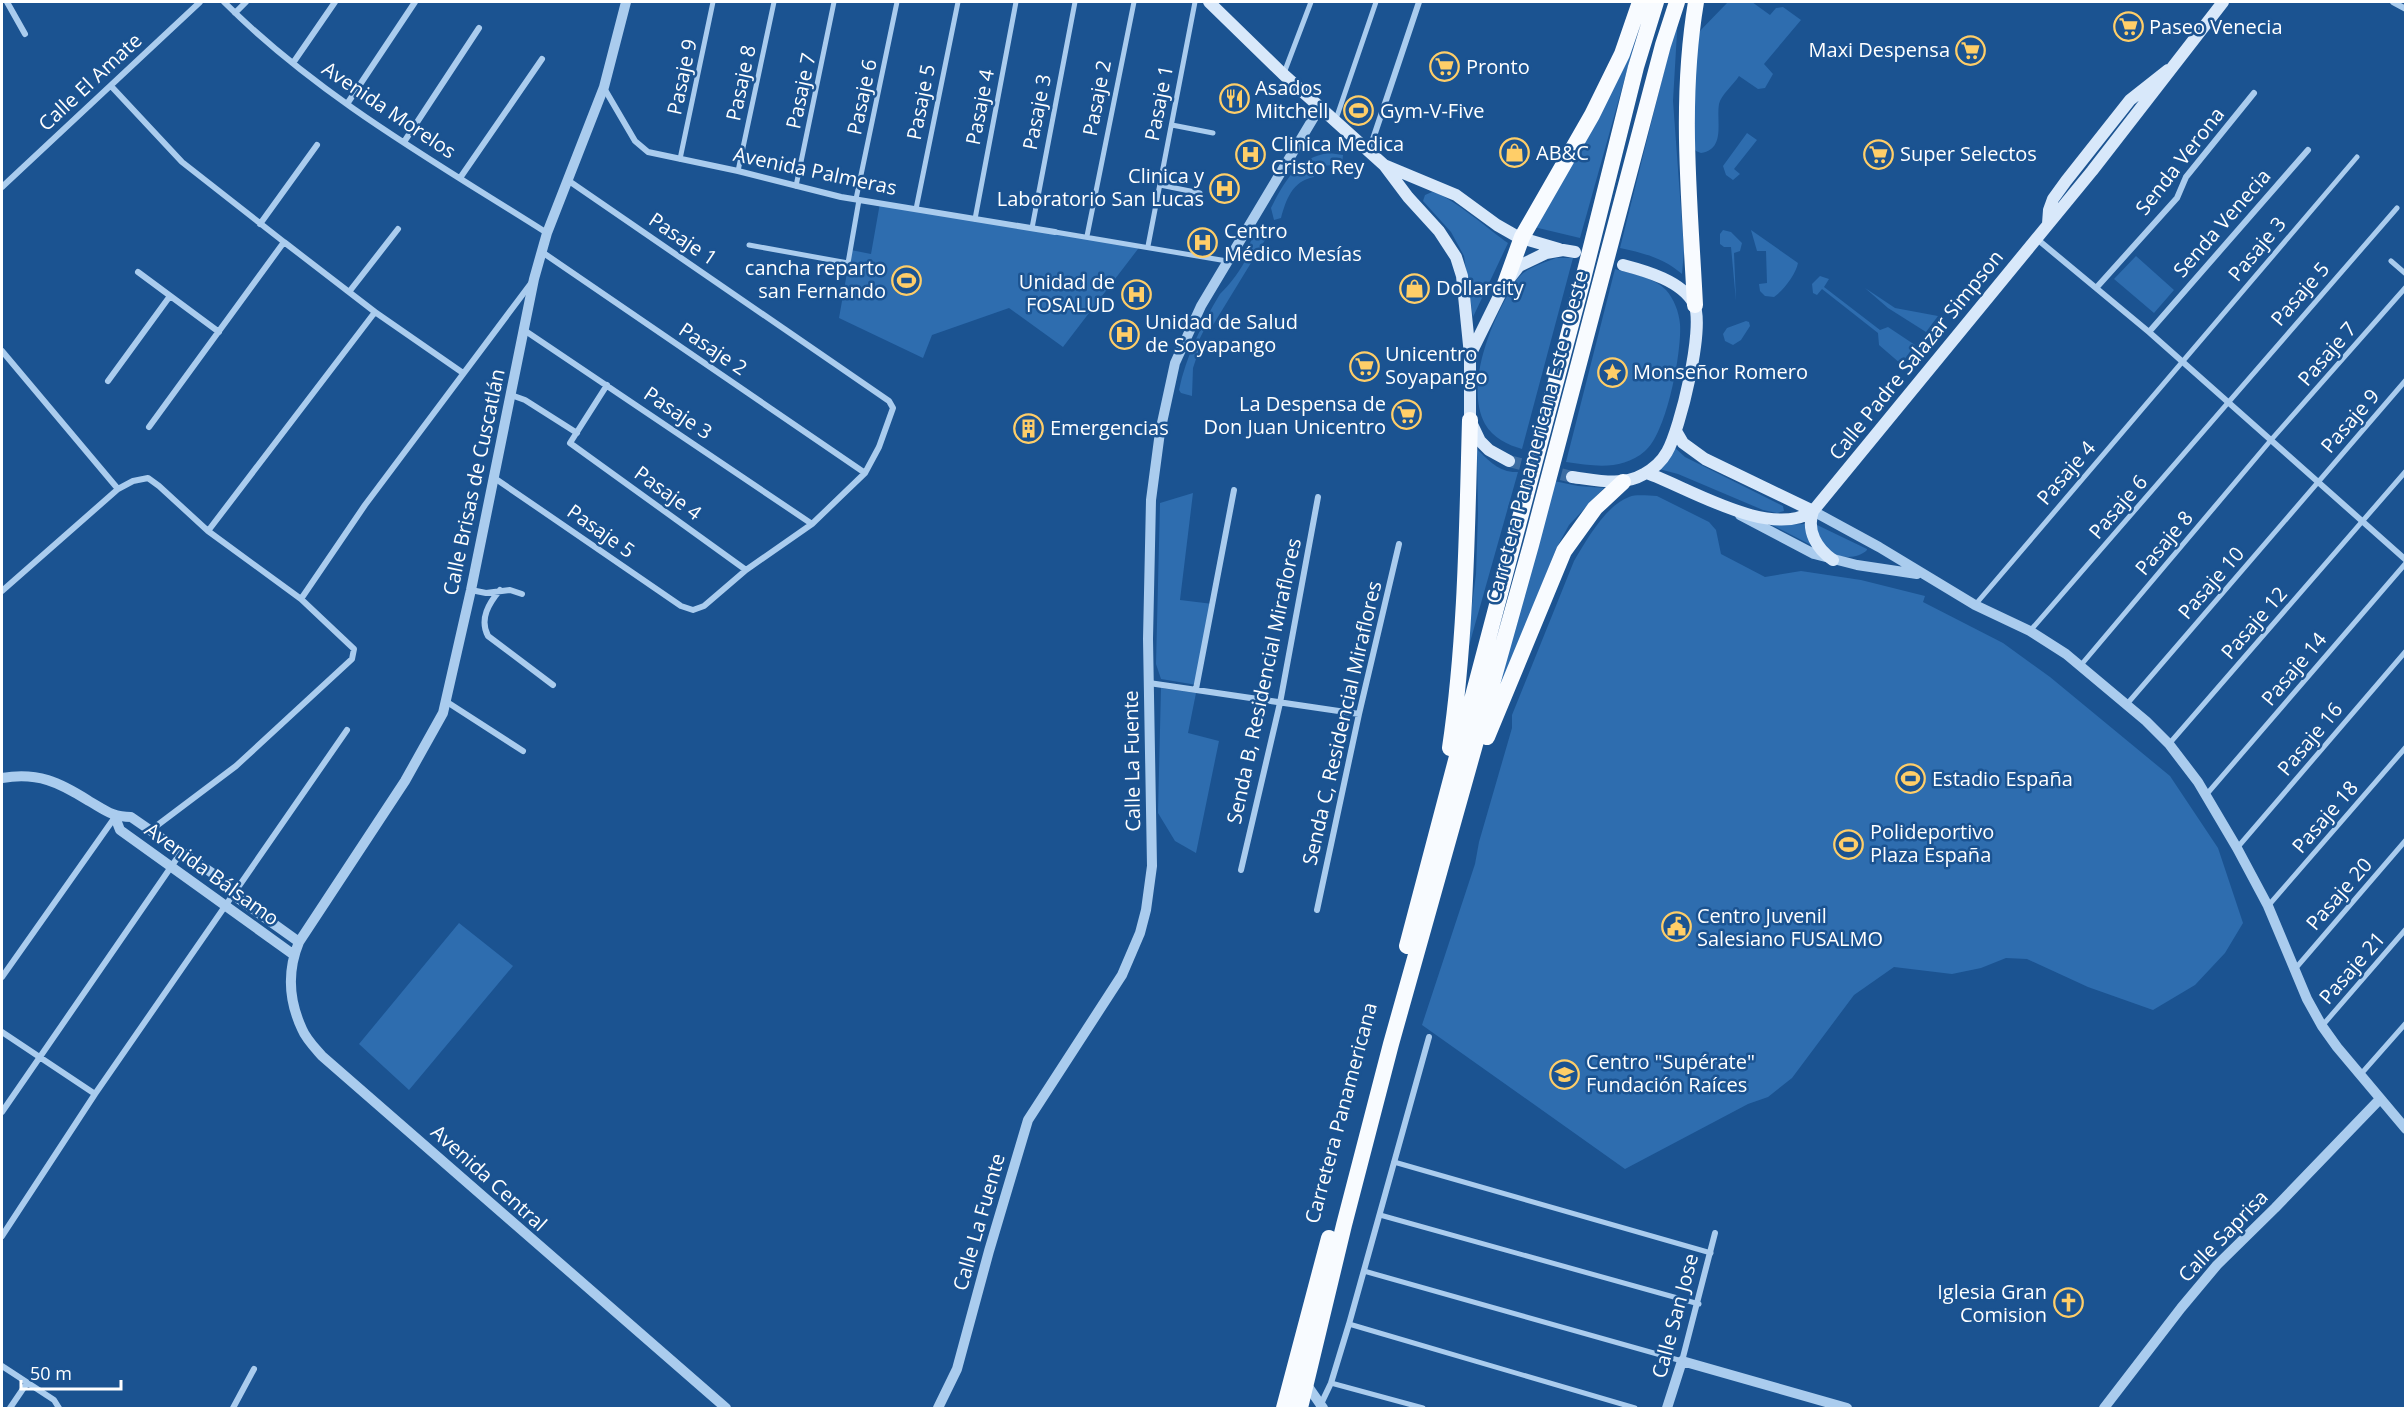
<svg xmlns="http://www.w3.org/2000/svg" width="2407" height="1410" font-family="'Open Sans',sans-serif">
<rect width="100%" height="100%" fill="#1b5391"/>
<path fill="#2e6daf" d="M 1728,2 L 1752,2 L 1770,15 L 1776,8 L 1783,7 L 1801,20 L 1764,64 L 1773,74 L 1765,88 L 1758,89 L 1739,76 C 1734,84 1721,95 1719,104 C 1716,121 1726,149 1701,153 L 1696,151 L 1694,148 L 1696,35 Z
M 1678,15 L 1673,101 L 1684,251 L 1682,274 C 1664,258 1643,253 1620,248 Z
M 1638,31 L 1580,238 L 1534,227 Z
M 1747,133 L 1757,140 L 1734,169 L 1740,174 L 1733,180 L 1726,175 L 1723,166 Z
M 1329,153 L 1343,155 L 1342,164 L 1313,167 L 1314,177 C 1292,181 1286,200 1281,218 L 1274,220 L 1271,208 C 1284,182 1298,157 1329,153 Z
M 1432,192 C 1448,194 1492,232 1508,243 L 1473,317 L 1464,256 L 1451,232 L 1423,201 L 1425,195 Z
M 880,203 L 1141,245 L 1063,347 L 1009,308 L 932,335 L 923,358 L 839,318 L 851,250 L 871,254 Z
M 1723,230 L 1731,232 L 1742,243 L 1740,251 L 1734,253 L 1736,301 L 1731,247 L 1724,247 L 1720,244 L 1720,234 Z
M 1751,230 L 1798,263 C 1796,274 1783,291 1774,297 L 1765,296 L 1760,291 L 1759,284 L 1767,283 L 1766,251 L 1757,251 Z
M 1254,237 L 1265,240 L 1213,325 L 1204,330 L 1197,344 L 1199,350 L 1193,368 L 1192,396 L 1181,393 L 1179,390 C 1186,356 1202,324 1220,294 C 1230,284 1242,269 1248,255 C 1250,248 1248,243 1254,237 Z
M 2136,256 L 2174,290 L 2154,313 L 2114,279 Z
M 1556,258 L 1573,258 L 1522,449 C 1508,445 1493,438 1485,424 C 1465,387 1490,325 1509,293 C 1512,288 1515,281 1519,277 C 1528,267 1544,263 1556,258 Z
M 1615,269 C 1632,274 1654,277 1666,290 C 1674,299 1679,312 1680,324 C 1682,351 1667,433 1645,451 C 1622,471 1594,466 1566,462 Z
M 1820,276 L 1829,279 L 1824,287 L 1880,330 L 1888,327 L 1915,345 L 1901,364 L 1879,345 L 1878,333 L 1822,289 L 1817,295 L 1813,293 L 1812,284 Z
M 1865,288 L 1895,308 L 1938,316 L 1926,332 L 1888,308 Z
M 1746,321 L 1749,322 L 1750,326 L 1741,340 L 1733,345 L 1725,341 L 1723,334 L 1727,328 Z
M 1673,446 L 1685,457 L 1783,506 L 1784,511 L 1777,513 L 1763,510 L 1678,474 L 1659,469 Z
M 1477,449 C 1489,461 1500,473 1518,472 L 1465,660 L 1476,574 L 1478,514 Z
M 1554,481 L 1578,486 L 1604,488 L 1569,525 L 1556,549 L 1502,684 L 1495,694 Z
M 1193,493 L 1180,600 L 1213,604 L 1197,685 L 1161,679 L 1156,664 L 1160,503 Z
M 1657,496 L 1709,522 L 1716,530 L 1721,554 L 1765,577 L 1801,571 L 1861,580 L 1925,596 L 1923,602 L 2003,643 L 2050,677 L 2170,776 L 2218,848 L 2243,923 L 2225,953 L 2195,985 L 2153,1010 L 2088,987 L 2027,959 L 2006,958 L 1981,968 L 1952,974 L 1894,967 L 1854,995 L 1792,1078 L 1768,1097 L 1748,1104 L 1625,1169 L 1422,1025 L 1475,864 L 1479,842 L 1512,728 L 1512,715 L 1574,561 C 1586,541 1606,505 1629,497 C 1637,494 1648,496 1657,496 Z
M 1806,524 L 1811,545 L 1772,525 Z
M 1815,524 L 1867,549 L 1867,550 C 1855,562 1829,558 1821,542 C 1818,537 1817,529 1815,524 Z
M 1161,688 L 1196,693 L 1188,733 L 1219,741 L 1196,853 L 1175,841 L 1158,813 Z
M 459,923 L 513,966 L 409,1090 L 359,1044 Z"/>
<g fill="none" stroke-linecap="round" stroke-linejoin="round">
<path stroke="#3d6da2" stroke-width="12" stroke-dasharray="12 6" stroke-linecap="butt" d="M 1509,461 L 1572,477"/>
<path stroke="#ace" stroke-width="5" d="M 1284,73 L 1311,2
M 1336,119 L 1376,2
M 1172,125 L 1213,133
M 680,159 L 713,2
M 738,171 L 774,2
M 1160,185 L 1200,193
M 796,186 L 834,2
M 856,199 L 897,2
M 916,209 L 958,2
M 975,219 L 1016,2
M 1032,228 L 1075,2
M 1055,232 L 1227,261
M 1087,236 L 1134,2
M 749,245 L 848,263 L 859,200
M 1148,246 L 1195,2
M 2391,261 L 2406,274
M 1975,605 L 2357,157
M 2030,631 L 2397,208
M 2081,665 L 2271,440 L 2406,287
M 2127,704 L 2406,380
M 2169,744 L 2406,471
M 2206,795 L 2406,563
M 2237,848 L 2406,651
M 2268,906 L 2406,747
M 2295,969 L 2406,840
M 2322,1026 L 2406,929
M 2361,1074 L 2406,1023
M 1394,1162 L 1711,1253
M 1380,1215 L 1699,1304
M 1364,1271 L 1682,1361
M 1349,1324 L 1635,1408
M 1331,1383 L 1423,1408"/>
<path stroke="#ace" stroke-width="6" d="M 7,2 L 25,34
M 224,2 C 318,96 435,162 547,233
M 2393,2 L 2406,9
M 235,13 L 246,2
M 293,63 L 335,2
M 111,86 L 182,162 L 284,242
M 604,88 L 635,141 L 648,152 L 738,171 L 841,197 L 1055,232
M 347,104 L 415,2
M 404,142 L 479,28
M 1369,151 L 1419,2
M 460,178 L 542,59
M 2,187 L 200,2
M 260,224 L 317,145
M 2037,239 L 2149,332 L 2406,560
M 542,252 L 865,473
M 138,272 L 219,332
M 2097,287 L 2177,198 L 2186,177 L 2254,93
M 349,292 L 398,229
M 375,312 L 463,373
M 524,330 L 812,524
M 2149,332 L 2308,150
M 2,351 L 118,489
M 108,381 L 170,296
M 607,385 L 570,443 L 746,570
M 511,395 L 525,400 L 577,433
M 149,427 L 284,242 L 375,312 L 208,531
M 493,477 L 681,606 L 693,610 L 704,606 L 746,570 L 812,524 L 865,473 L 879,447 L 893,408 L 889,401 L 569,181
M 471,590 L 486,593 L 510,590 L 522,594
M 500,590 C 489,603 479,619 488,636 L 553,685
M 2,591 L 118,489 L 133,481 L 148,478 L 159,486 L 208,531 L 301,599 L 354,649 L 352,659 L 236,766 L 151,830
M 301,599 L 365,505 L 532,282
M 1149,683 L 1359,714
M 1196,689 L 1234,490
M 447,702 L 523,751
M 1241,870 L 1280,703 L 1318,497
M 1317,910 L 1359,714 L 1399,544
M 2,977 L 115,817
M 2,1032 L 95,1094
M 2,1112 L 182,851
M 2,1236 L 95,1094 L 347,730
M 1682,1361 L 1715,1233
M 2,1366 L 54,1400 L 59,1408
M 1321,1404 L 1331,1383 L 1349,1324 L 1429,1037
M 10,1408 L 27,1383
M 233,1408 L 254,1369"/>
<path stroke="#ace" stroke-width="10" d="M 626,2 L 604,87 L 547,233 L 534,279 L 471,590 L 443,713 L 405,781 L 299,942 C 287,971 289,1001 302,1029 C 306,1039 315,1048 322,1056 L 726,1408
M 1813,511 L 1879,547 L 1975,605 L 2030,631 L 2066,654 L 2146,721 L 2169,744 L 2198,782 L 2237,848 L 2268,906 L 2307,999 L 2322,1026 L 2337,1047 L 2406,1129
M 1740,515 L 1814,554 L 1857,565 L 1917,574
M 2,778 C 38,772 59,782 89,801 C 105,810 112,817 131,817 L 215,875 L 232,894 L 299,942
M 115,817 L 120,830 L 294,955
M 1307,1385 L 1323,1408
M 938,1408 L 957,1369 L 989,1251 L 1028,1120 L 1122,975 L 1140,933 L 1146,910 L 1152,866 L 1148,639 L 1151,500 L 1160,432 L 1175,363 L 1201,306 L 1320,107
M 1667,1408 L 1682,1361 L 1847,1408
M 2104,1408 L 2181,1308 L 2217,1265 L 2275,1208 L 2380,1099"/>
<path stroke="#d8e8fa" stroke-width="12" d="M 1209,2 L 1283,74 L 1384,165 L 1408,197 L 1439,231 L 1456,257 L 1462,276 L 1470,355
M 1384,165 L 1456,195 L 1497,225 L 1518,237 L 1559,249
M 2048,224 L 2049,210 L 2053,199 L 2066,181 L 2130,100 L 2168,70
M 1676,431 L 1683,443 L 1705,459 L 1813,511
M 1509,461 L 1489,450 L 1480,441 L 1470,420 L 1470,355 L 1505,284 L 1519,266 L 1546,253 L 1563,250 L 1575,252
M 1647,473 C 1689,488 1771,540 1813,511 L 2092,171 L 2223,2
M 1572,477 C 1596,480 1622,487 1644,474 C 1653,469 1662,461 1667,452 C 1680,430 1705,327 1694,304 C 1682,281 1646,271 1623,265
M 1813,511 C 1806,531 1817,549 1833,560"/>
<path stroke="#f8fbff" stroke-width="16" d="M 1505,284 L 1522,237 L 1592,115 L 1622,54 L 1640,2
M 1695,305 C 1690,204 1679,103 1696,2
M 1487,737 L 1564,551 L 1595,508 L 1623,482
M 1450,748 C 1466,639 1467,529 1470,420
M 1407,946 L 1583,279 L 1636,67 L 1656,2
M 1284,1408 L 1329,1238
M 1300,1408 L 1344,1225 L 1391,1044 L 1531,545 L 1663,45 L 1677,2"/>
</g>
<defs>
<symbol id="supermarket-ring" viewBox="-11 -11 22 22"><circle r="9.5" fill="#1b5391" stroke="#ffce68" stroke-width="1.5"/><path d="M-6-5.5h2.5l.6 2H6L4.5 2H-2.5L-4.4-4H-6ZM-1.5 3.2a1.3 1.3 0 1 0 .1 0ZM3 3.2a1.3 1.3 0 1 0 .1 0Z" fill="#ffce68"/></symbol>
<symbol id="restaurant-ring" viewBox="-11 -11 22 22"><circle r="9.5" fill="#1b5391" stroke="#ffce68" stroke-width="1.5"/><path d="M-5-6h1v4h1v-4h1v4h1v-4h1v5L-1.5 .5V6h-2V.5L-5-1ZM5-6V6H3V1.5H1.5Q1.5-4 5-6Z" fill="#ffce68"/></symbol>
<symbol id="stadium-ring" viewBox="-11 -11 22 22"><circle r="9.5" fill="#1b5391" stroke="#ffce68" stroke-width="1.5"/><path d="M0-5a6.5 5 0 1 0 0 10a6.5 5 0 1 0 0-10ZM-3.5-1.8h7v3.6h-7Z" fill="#ffce68"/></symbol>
<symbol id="shop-ring" viewBox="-11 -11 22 22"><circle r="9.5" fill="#1b5391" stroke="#ffce68" stroke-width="1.5"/><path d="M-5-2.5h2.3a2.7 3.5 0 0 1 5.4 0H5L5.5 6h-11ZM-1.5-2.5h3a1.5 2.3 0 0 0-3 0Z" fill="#ffce68"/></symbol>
<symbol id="hospital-ring" viewBox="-11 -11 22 22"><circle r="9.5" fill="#1b5391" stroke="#ffce68" stroke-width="1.5"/><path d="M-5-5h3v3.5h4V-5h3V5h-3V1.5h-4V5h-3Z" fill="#ffce68"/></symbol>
<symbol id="sight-ring" viewBox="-11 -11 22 22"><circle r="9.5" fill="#1b5391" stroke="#ffce68" stroke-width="1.5"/><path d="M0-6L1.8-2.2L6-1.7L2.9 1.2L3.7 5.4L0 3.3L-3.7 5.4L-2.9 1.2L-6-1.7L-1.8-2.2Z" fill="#ffce68"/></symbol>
<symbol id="building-ring" viewBox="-11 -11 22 22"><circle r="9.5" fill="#1b5391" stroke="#ffce68" stroke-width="1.5"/><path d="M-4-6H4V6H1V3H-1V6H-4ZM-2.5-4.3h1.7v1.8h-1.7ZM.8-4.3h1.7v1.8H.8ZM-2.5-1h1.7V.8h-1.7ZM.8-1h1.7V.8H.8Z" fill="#ffce68"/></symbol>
<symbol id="civic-ring" viewBox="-11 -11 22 22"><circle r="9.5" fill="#1b5391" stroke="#ffce68" stroke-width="1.5"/><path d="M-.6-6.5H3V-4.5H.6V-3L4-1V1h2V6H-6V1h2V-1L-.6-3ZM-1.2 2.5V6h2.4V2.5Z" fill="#ffce68"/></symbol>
<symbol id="university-ring" viewBox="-11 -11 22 22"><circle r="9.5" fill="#1b5391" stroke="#ffce68" stroke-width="1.5"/><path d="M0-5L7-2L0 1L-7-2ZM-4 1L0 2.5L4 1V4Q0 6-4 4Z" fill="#ffce68"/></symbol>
<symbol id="church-ring" viewBox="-11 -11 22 22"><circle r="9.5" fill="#1b5391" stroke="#ffce68" stroke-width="1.5"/><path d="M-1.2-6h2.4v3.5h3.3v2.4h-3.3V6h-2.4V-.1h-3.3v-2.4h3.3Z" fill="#ffce68"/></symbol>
</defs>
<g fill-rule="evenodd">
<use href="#supermarket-ring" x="2112" y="10" width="33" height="33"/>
<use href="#supermarket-ring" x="1954" y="34" width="33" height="33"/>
<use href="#supermarket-ring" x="1428" y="50" width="33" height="33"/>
<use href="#restaurant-ring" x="1218" y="82" width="33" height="33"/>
<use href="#stadium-ring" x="1342" y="94" width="33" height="33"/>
<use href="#shop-ring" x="1498" y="136" width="33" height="33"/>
<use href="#supermarket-ring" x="1862" y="138" width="33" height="33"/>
<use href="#hospital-ring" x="1234" y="138" width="33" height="33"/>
<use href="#hospital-ring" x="1208" y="172" width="33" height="33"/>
<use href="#hospital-ring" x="1186" y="226" width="33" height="33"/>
<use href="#stadium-ring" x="890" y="264" width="33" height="33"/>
<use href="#shop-ring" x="1398" y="272" width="33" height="33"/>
<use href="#hospital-ring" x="1120" y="278" width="33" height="33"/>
<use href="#hospital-ring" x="1108" y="318" width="33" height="33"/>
<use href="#supermarket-ring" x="1348" y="350" width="33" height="33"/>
<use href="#sight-ring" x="1596" y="356" width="33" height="33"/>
<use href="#supermarket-ring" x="1390" y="398" width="33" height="33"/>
<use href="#building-ring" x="1012" y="412" width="33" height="33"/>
<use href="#stadium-ring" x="1894" y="762" width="33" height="33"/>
<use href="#stadium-ring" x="1832" y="828" width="33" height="33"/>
<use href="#civic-ring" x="1660" y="910" width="33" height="33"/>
<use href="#university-ring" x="1548" y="1058" width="33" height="33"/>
<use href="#church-ring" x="2052" y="1286" width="33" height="33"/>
</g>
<g text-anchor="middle" stroke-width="5" stroke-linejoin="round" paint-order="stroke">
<g font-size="20" fill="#fff" stroke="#1b5391" text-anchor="start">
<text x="2149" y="34">Paseo Venecia</text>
<text x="1950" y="57" text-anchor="end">Maxi Despensa</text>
<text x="1466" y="74">Pronto</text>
<text x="1255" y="95">Asados<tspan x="1255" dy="23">Mitchell</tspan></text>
<text x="1380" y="118">Gym-V-Five</text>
<text x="1271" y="151">Clinica Medica<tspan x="1271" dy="23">Cristo Rey</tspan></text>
<text x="1536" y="160">AB&amp;C</text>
<text x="1900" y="161">Super Selectos</text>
<text x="1204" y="183" text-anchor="end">Clinica y<tspan x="1204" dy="23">Laboratorio San Lucas</tspan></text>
<text x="1224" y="238">Centro<tspan x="1224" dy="23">Médico Mesías</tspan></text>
<text x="886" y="275" text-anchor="end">cancha reparto<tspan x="886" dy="23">san Fernando</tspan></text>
<text x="1115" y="289" text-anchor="end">Unidad de<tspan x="1115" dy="23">FOSALUD</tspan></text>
<text x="1436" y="295">Dollarcity</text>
<text x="1145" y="329">Unidad de Salud<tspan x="1145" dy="23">de Soyapango</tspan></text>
<text x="1385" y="361">Unicentro<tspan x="1385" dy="23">Soyapango</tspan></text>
<text x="1633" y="379">Monseñor Romero</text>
<text x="1386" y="411" text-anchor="end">La Despensa de<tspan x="1386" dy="23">Don Juan Unicentro</tspan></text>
<text x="1050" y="435">Emergencias</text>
<text x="1932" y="786">Estadio España</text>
<text x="1870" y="839">Polideportivo<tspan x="1870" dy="23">Plaza España</tspan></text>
<text x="1697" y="923">Centro Juvenil<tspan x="1697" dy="23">Salesiano FUSALMO</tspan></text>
<text x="1586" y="1069">Centro "Supérate"<tspan x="1586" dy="23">Fundación Raíces</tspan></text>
<text x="2047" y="1299" text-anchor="end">Iglesia Gran<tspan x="2047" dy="23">Comision</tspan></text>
</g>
<g font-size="20" fill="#fff" stroke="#1b5391">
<text transform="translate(682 77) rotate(-78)" y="7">Pasaje 9</text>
<text transform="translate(90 82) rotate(-43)" y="7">Calle El Amate</text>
<text transform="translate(741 83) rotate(-78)" y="7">Pasaje 8</text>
<text transform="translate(801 91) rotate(-78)" y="7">Pasaje 7</text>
<text transform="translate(862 97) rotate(-78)" y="7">Pasaje 6</text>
<text transform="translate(1097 98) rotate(-79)" y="7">Pasaje 2</text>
<text transform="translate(921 102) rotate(-79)" y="7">Pasaje 5</text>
<text transform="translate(1159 103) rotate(-79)" y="7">Pasaje 1</text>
<text transform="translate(980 107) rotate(-79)" y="7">Pasaje 4</text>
<text transform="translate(389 110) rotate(34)" y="7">Avenida Morelos</text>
<text transform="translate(1037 112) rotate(-79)" y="7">Pasaje 3</text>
<text transform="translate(2180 161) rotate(-52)" y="7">Senda Verona</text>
<text transform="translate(815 171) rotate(12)" y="7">Avenida Palmeras</text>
<text transform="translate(2222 223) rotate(-49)" y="7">Senda Venecia</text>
<text transform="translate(683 239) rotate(34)" y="7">Pasaje 1</text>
<text transform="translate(2257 249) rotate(-50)" y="7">Pasaje 3</text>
<text transform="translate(2300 294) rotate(-49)" y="7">Pasaje 5</text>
<text transform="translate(713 349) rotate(34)" y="7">Pasaje 2</text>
<text transform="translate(2327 354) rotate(-49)" y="7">Pasaje 7</text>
<text transform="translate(1916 355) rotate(-51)" y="7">Calle Padre Salazar Simpson</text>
<text transform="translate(678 413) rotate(34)" y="7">Pasaje 3</text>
<text transform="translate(2350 421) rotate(-49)" y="7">Pasaje 9</text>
<text transform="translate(1537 437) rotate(-75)" y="7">Carretera Panamericana Este - Oeste</text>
<text transform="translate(2066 473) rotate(-49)" y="7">Pasaje 4</text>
<text transform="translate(474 482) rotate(-78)" y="7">Calle Brisas de Cuscatlán</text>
<text transform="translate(668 493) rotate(36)" y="7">Pasaje 4</text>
<text transform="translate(2118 507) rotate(-49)" y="7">Pasaje 6</text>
<text transform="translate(601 531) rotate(35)" y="7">Pasaje 5</text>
<text transform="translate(2164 543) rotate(-50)" y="7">Pasaje 8</text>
<text transform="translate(2211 583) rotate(-49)" y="7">Pasaje 10</text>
<text transform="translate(2254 623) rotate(-49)" y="7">Pasaje 12</text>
<text transform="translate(2294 669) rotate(-50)" y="7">Pasaje 14</text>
<text transform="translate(1264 681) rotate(-78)" y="7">Senda B, Residencial Miraflores</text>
<text transform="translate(1342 723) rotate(-77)" y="7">Senda C, Residencial Miraflores</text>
<text transform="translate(2310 739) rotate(-50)" y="7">Pasaje 16</text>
<text transform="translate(1132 761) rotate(-91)" y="7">Calle La Fuente</text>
<text transform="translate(2325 817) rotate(-49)" y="7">Pasaje 18</text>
<text transform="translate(212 874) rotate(36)" y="7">Avenida Bálsamo</text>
<text transform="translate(2339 894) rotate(-49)" y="7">Pasaje 20</text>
<text transform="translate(2352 968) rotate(-49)" y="7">Pasaje 21</text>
<text transform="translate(1341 1113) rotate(-75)" y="7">Carretera Panamericana</text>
<text transform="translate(489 1178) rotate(42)" y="7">Avenida Central</text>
<text transform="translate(979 1222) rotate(-74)" y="7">Calle La Fuente</text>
<text transform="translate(2223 1236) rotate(-46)" y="7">Calle Saprisa</text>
<text transform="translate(1675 1316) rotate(-75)" y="7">Calle San Jose</text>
</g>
</g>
<rect width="2407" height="1410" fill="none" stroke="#ffffff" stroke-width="6"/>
<path d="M21 1380v9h100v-9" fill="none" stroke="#ffffff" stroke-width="3"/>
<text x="30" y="1380" font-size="18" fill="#ffffff" stroke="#1b5391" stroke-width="4.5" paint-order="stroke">50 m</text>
</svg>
